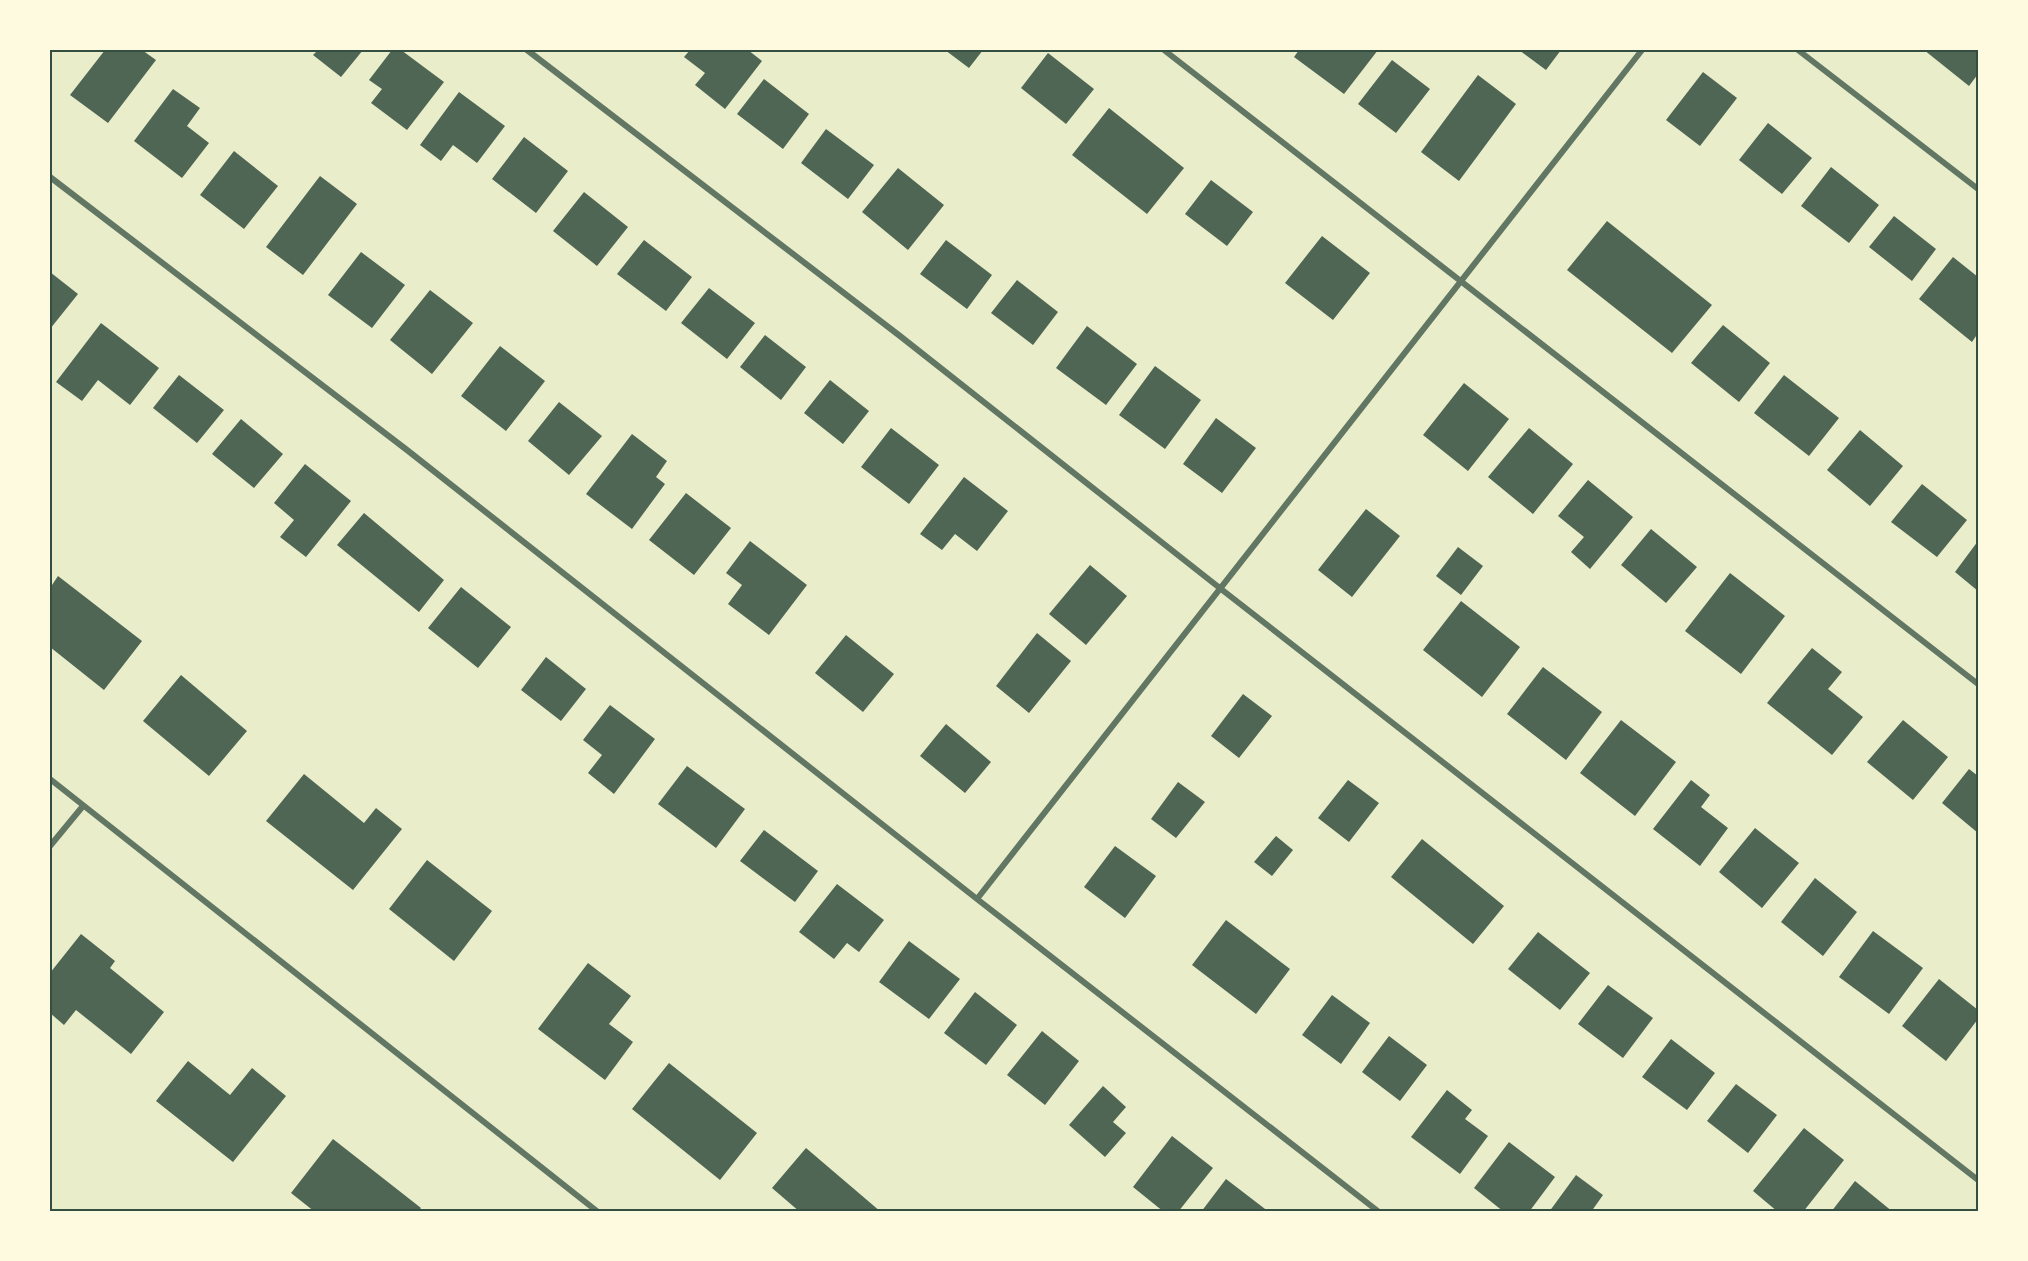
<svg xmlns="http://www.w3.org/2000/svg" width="2028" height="1261" font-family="Spectral,serif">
<rect width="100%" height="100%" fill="#e9edc9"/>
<path fill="#4f6655" d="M 105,50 L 142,50 L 156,60 L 108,123 L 70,95 Z
M 318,50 L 363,50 L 341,77 L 313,55 Z
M 392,50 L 401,50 L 444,82 L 407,130 L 371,103 L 382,89 L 369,80 Z
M 690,50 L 748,50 L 762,61 L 725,109 L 695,85 L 705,73 L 684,57 Z
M 945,50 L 983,50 L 969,68 Z
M 1299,50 L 1378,50 L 1344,94 L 1294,57 Z
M 1519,50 L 1561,50 L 1546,70 Z
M 1924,50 L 1978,50 L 1978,74 L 1969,86 Z
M 1048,53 L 1094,89 L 1066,124 L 1021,88 Z
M 1392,60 L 1430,89 L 1396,133 L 1358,104 Z
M 1703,72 L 1737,98 L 1700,146 L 1666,120 Z
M 1478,75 L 1516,104 L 1459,181 L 1421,152 Z
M 764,79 L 809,114 L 783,149 L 737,114 Z
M 173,89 L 200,108 L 187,126 L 209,143 L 182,178 L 134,141 Z
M 459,92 L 505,126 L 477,163 L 453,145 L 441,161 L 420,145 Z
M 1109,108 L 1184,168 L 1147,214 L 1072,155 Z
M 1768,123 L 1812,158 L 1782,194 L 1739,160 Z
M 826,129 L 874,165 L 848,199 L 801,163 Z
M 524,137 L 568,171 L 536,213 L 492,179 Z
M 234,151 L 278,186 L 244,229 L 200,195 Z
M 1831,167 L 1879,205 L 1849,243 L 1801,206 Z
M 898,168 L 944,205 L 908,250 L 862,212 Z
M 320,176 L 357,204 L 303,275 L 266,247 Z
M 1211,180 L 1253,212 L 1227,246 L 1185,214 Z
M 584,192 L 628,227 L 597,266 L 553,231 Z
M 1894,216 L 1936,249 L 1912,281 L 1869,247 Z
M 1607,221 L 1712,305 L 1672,353 L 1567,270 Z
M 1322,236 L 1370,273 L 1333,320 L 1285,283 Z
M 644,240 L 692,277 L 666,311 L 617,274 Z
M 946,240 L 992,275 L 967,309 L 920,274 Z
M 361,252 L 405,285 L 372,328 L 328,295 Z
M 1953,257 L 1978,277 L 1978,333 L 1972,342 L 1919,299 Z
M 50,272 L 78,294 L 50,329 Z
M 1017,280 L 1058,312 L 1033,345 L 991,313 Z
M 709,288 L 755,323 L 727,359 L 681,323 Z
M 430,290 L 473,323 L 432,374 L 390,340 Z
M 101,323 L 159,368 L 130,405 L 98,380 L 82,401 L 56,382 Z
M 1723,325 L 1770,363 L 1739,402 L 1691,363 Z
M 1087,326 L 1137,364 L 1106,405 L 1056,368 Z
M 765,335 L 806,367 L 781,400 L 740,367 Z
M 500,346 L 545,381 L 506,431 L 461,396 Z
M 1155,366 L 1201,400 L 1165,449 L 1119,415 Z
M 179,375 L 224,410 L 197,443 L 153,408 Z
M 1784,375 L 1839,418 L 1809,456 L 1754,413 Z
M 830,380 L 869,411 L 843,444 L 804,413 Z
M 1464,383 L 1509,419 L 1468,471 L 1423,435 Z
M 559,402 L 602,436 L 569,475 L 528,441 Z
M 1216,418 L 1256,448 L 1222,493 L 1183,464 Z
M 241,419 L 283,454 L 254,488 L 212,454 Z
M 891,428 L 939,465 L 909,504 L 861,467 Z
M 1529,428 L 1573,464 L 1533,514 L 1488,477 Z
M 1860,430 L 1903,466 L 1870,506 L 1827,470 Z
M 632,434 L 667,461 L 656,477 L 665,484 L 632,529 L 586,494 Z
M 305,464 L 351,501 L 306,557 L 280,537 L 294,520 L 274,503 Z
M 964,477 L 1008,511 L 977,551 L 955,534 L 942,550 L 920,534 Z
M 1588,480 L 1633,517 L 1590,569 L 1571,552 L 1584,537 L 1558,516 Z
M 1922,484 L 1967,520 L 1937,557 L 1891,522 Z
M 686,493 L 731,528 L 694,575 L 649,540 Z
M 1366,509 L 1400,536 L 1352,597 L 1318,570 Z
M 364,513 L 444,580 L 419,612 L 337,545 Z
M 1651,529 L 1697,567 L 1666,603 L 1621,565 Z
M 750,541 L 807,585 L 769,635 L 728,604 L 742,585 L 726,573 Z
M 1978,541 L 1978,591 L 1955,572 Z
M 1458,547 L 1483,566 L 1461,595 L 1436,576 Z
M 1090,565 L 1127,596 L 1086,645 L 1049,614 Z
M 1730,573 L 1785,616 L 1741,674 L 1685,631 Z
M 58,576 L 142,641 L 104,690 L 50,647 L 50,588 Z
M 461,587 L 511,627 L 478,668 L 428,628 Z
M 1461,601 L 1520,647 L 1482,697 L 1423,650 Z
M 1037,633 L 1071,661 L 1029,713 L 996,686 Z
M 846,635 L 894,674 L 863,712 L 815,673 Z
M 1812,648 L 1842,672 L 1828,689 L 1863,717 L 1832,755 L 1767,703 Z
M 546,657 L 586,689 L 561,721 L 521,690 Z
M 1543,667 L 1602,712 L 1566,760 L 1507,714 Z
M 181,675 L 247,731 L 209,776 L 143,721 Z
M 1243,694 L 1272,716 L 1239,758 L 1211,736 Z
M 610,705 L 655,739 L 614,794 L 588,773 L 602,755 L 583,740 Z
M 1621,720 L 1676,762 L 1635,816 L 1580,773 Z
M 1903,720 L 1948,757 L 1913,800 L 1867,762 Z
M 946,724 L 991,762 L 965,793 L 920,756 Z
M 687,766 L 745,809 L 716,848 L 658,804 Z
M 1969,769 L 1978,776 L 1978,833 L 1942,803 Z
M 304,774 L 364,823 L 376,808 L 402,829 L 353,890 L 266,821 Z
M 1348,780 L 1379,803 L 1349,842 L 1318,818 Z
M 1691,780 L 1710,795 L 1701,807 L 1728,828 L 1700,866 L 1653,829 Z
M 1178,782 L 1205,802 L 1176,838 L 1151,819 Z
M 1755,828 L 1799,863 L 1762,908 L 1719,872 Z
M 764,830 L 818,871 L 795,902 L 740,861 Z
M 1276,836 L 1293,850 L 1272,876 L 1254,862 Z
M 1422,839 L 1504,906 L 1473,944 L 1391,877 Z
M 1115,846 L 1156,876 L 1125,918 L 1084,887 Z
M 427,860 L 492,911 L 454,961 L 389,909 Z
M 1815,878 L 1857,912 L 1823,956 L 1781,922 Z
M 837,884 L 884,920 L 859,952 L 847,943 L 834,959 L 799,932 Z
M 1226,920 L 1290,969 L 1256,1014 L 1192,965 Z
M 1873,931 L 1923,968 L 1889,1014 L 1839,977 Z
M 1538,932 L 1590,973 L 1560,1010 L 1508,969 Z
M 81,934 L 115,961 L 110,968 L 164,1012 L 131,1054 L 76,1010 L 64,1025 L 50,1013 L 50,973 Z
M 909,941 L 960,979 L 929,1019 L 879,982 Z
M 588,963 L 631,996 L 609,1024 L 633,1042 L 605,1080 L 538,1029 Z
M 1939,979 L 1978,1010 L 1978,1019 L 1946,1061 L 1902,1026 Z
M 1608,985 L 1653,1018 L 1623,1058 L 1578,1024 Z
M 975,992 L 1017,1025 L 986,1065 L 944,1033 Z
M 1332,995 L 1370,1023 L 1341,1064 L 1302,1035 Z
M 1042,1031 L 1079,1061 L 1045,1105 L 1007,1075 Z
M 1389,1036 L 1427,1065 L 1400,1101 L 1362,1072 Z
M 1671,1039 L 1715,1073 L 1687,1110 L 1642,1077 Z
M 188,1061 L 230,1095 L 252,1068 L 286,1096 L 233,1162 L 156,1101 Z
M 669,1063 L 757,1133 L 720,1180 L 632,1109 Z
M 1736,1084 L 1777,1115 L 1748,1153 L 1707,1121 Z
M 1103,1086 L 1126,1107 L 1113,1122 L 1126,1133 L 1105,1157 L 1069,1125 Z
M 1447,1090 L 1472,1110 L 1465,1119 L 1488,1136 L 1460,1174 L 1411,1137 Z
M 1804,1128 L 1844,1160 L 1803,1212 L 1778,1212 L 1753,1191 Z
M 1172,1136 L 1213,1168 L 1178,1212 L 1164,1212 L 1133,1187 Z
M 333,1139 L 421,1208 L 418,1212 L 315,1212 L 291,1193 Z
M 1509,1142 L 1555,1177 L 1529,1212 L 1504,1212 L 1474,1188 Z
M 806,1148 L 881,1212 L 800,1212 L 772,1188 Z
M 1576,1175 L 1603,1195 L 1591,1212 L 1549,1212 Z
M 1226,1179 L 1269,1212 L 1201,1212 Z
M 1855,1181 L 1893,1212 L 1831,1212 Z"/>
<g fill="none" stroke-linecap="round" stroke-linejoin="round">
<path stroke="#617663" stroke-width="6" d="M 527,50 L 900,336 L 1221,589 L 1978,1180
M 1164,50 L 1978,684
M 1798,50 L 1978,189
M 50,177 L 407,450 L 977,899 L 1379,1212
M 50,779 L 598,1212
M 50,846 L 83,806
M 977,899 L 1642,50"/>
</g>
<rect width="2028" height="1261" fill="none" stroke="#fefae0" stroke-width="102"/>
<rect x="51" y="51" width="1926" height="1159" fill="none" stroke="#344e41" stroke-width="2"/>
</svg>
